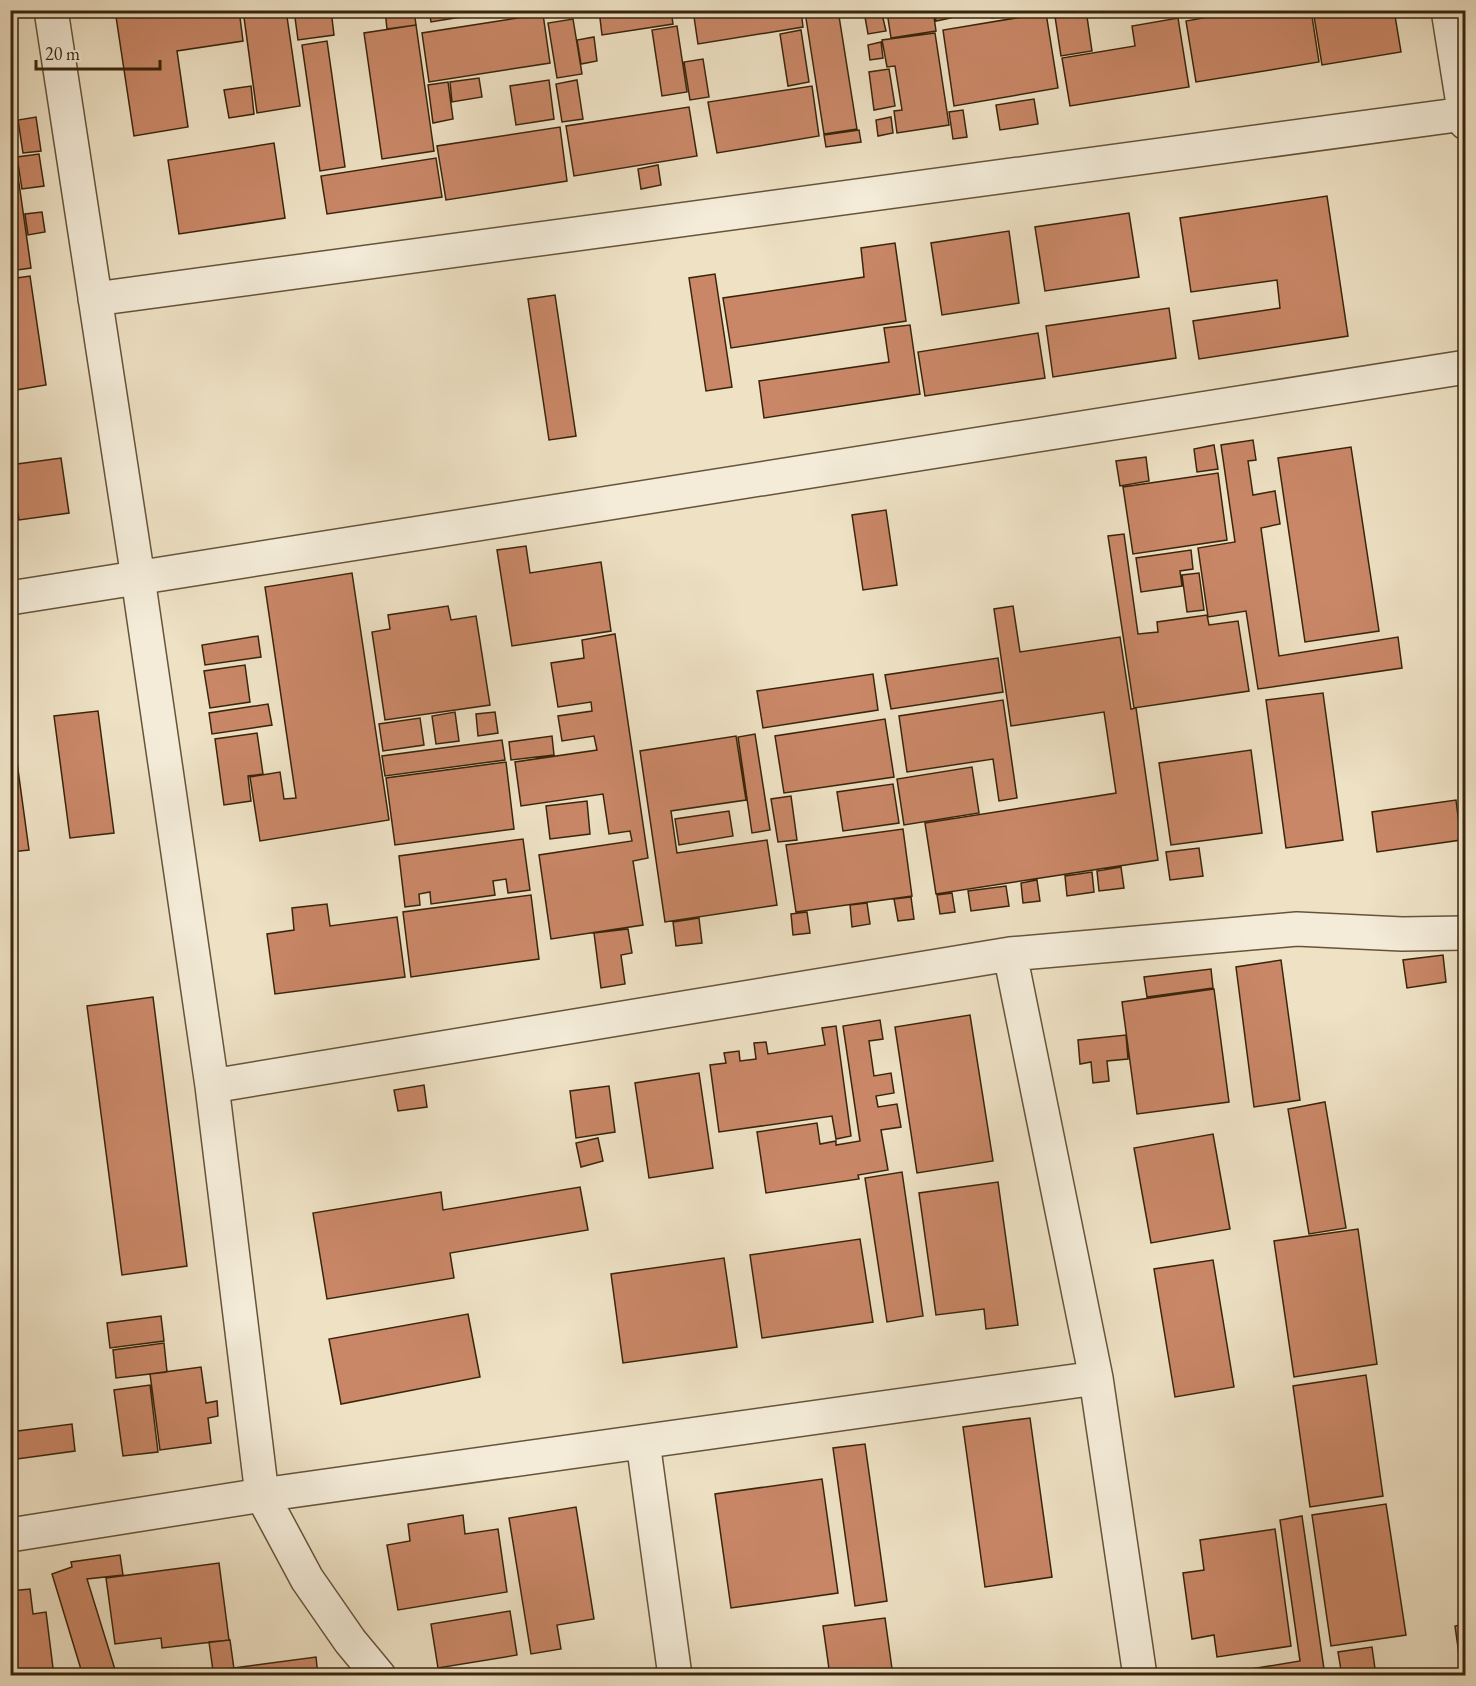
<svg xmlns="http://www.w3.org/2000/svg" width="1476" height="1686" font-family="'EB Garamond',serif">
<rect width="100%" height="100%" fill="#eee1c4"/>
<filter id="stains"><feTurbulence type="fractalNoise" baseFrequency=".00333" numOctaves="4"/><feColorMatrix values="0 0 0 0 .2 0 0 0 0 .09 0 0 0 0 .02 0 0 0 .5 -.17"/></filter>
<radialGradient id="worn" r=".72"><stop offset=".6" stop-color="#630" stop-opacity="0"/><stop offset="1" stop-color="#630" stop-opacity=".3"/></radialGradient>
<path fill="#c98767" stroke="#39250b" stroke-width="1.5" d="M 115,10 L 239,10 L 243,41 L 177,51 L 188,127 L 134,136 Z
M 243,10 L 286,10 L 300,106 L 257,113 Z
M 294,10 L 331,10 L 334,35 L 298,40 Z
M 385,10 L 414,10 L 416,25 L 387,29 Z
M 429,10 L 479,10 L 479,14 L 431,22 Z
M 599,10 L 671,10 L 673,24 L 602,35 Z
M 693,10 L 801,10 L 803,27 L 698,44 Z
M 818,10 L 838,10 L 857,129 L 824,134 L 805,12 Z
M 895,10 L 933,10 L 936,31 L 891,38 L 887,12 Z
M 934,10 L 950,10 L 951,18 L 936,21 Z
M 991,10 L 1021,10 L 1022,13 L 992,18 Z
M 1054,10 L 1086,10 L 1092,51 L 1061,56 Z
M 1247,10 L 1311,10 L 1319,62 L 1196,82 L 1186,21 Z
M 1313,10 L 1394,10 L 1401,52 L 1322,65 Z
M 1046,13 L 1058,88 L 954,106 L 943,30 Z
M 543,14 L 550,63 L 429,82 L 422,33 Z
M 882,14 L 886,31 L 868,34 L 865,17 Z
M 1178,18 L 1189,87 L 1070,106 L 1062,58 L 1135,46 L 1132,26 Z
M 573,19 L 582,74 L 557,78 L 548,23 Z
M 416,25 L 434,151 L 382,159 L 364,33 Z
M 677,26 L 687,92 L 662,96 L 652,30 Z
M 801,30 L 809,82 L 788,86 L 780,34 Z
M 935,33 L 949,125 L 897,133 L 894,111 L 902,110 L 895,66 L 887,67 L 882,40 Z
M 594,37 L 597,61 L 581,64 L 577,40 Z
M 327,41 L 345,167 L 320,171 L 302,45 Z
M 881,42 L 883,58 L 870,60 L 868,45 Z
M 703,59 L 709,97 L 690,100 L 684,62 Z
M 889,69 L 895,106 L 874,110 L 869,72 Z
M 479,78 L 482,97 L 452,102 L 450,82 Z
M 549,80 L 554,119 L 516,125 L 510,86 Z
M 577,80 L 583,119 L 562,122 L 556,84 Z
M 448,82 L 453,119 L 433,123 L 428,85 Z
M 251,86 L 254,114 L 229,118 L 224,90 Z
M 812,86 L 819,136 L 717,153 L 708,102 Z
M 1034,99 L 1038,124 L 1000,130 L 996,105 Z
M 689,107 L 697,156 L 574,176 L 566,126 Z
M 963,110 L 967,137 L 953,139 L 949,112 Z
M 36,117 L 41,151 L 23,153 L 18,120 Z
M 891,117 L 893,133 L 878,136 L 876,120 Z
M 560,127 L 567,181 L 446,200 L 437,146 Z
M 859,130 L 861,142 L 826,147 L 824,135 Z
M 274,143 L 285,218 L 179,234 L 168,160 Z
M 39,154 L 44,186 L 22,189 L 17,157 Z
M 15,155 L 31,268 L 10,271 L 10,156 Z
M 436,158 L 442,197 L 327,214 L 321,176 Z
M 658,165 L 661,185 L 641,189 L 638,169 Z
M 1327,196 L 1348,336 L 1199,359 L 1193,321 L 1280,308 L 1277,280 L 1191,292 L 1180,218 Z
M 42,212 L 45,232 L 28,235 L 25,214 Z
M 1129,213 L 1139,277 L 1045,291 L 1035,227 Z
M 1009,231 L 1019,303 L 942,315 L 931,243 Z
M 895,243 L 906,321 L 731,348 L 723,298 L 864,277 L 861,248 Z
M 715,274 L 732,387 L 706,391 L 689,278 Z
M 30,276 L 46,385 L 10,391 L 10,279 Z
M 555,295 L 576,436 L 549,440 L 528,299 Z
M 1169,308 L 1176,358 L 1053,377 L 1046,326 Z
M 910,325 L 920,394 L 764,418 L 759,381 L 889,362 L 884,328 Z
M 1038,333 L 1045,378 L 925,396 L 918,352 Z
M 1253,440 L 1256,460 L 1248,461 L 1253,495 L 1275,491 L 1280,524 L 1261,528 L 1279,656 L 1398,637 L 1402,668 L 1258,689 L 1246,611 L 1208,617 L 1198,548 L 1235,542 L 1221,445 Z
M 1214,445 L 1218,469 L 1197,472 L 1194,449 Z
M 1351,447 L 1379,631 L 1305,642 L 1278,458 Z
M 1146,457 L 1149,481 L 1120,486 L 1116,461 Z
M 61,458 L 69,513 L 19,520 L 10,465 Z
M 1218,473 L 1227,540 L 1133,554 L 1123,487 Z
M 886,510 L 897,585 L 863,590 L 852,515 Z
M 1124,534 L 1138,634 L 1158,632 L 1157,622 L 1207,615 L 1209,625 L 1238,621 L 1249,691 L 1134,708 L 1108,536 Z
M 526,546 L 530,573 L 601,562 L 611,631 L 512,646 L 497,550 Z
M 1191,550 L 1193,569 L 1180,571 L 1182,586 L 1141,592 L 1136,558 Z
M 352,573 L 389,820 L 260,841 L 250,777 L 280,772 L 284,799 L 296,798 L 265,587 Z
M 1199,573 L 1204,610 L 1187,612 L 1182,575 Z
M 448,606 L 451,620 L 476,616 L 490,705 L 385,720 L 372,632 L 390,629 L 388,615 Z
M 1013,606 L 1020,652 L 1120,637 L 1131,709 L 1136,708 L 1158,860 L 936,894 L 925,823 L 1116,793 L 1104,712 L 1011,726 L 994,609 Z
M 615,634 L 648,858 L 633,861 L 643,925 L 551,939 L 539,855 L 632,841 L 630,831 L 609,834 L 603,794 L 521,806 L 515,762 L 597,750 L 594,736 L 562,741 L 558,716 L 592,711 L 591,702 L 558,707 L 551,663 L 584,658 L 582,640 Z
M 258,636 L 261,657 L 205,665 L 202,645 Z
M 998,658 L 1003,692 L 891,709 L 885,675 Z
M 245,665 L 250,702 L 210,708 L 204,671 Z
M 873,674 L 878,710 L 763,728 L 757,691 Z
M 1323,693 L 1343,840 L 1286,848 L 1266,700 Z
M 1003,700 L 1017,798 L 999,801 L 993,759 L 907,772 L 899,716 Z
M 268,704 L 272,725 L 212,734 L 209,713 Z
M 10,711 L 29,850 L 10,852 Z
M 98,711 L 114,833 L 70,838 L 54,716 Z
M 455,712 L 459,741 L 436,744 L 432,716 Z
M 495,712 L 498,733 L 478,736 L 476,714 Z
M 420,718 L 424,745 L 383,751 L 379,724 Z
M 885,719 L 894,777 L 784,793 L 775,736 Z
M 257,733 L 263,774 L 248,776 L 251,801 L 224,805 L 215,739 Z
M 755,734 L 770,830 L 752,833 L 738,737 Z
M 552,736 L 554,755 L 511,760 L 509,742 Z
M 736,736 L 746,800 L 671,811 L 677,853 L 767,840 L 777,905 L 665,922 L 640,751 Z
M 502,740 L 505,760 L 385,776 L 382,756 Z
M 1251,750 L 1262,833 L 1171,845 L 1159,763 Z
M 506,762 L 514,829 L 395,845 L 386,778 Z
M 972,767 L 979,813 L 904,825 L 897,779 Z
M 893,784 L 899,823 L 843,831 L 837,792 Z
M 791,796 L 797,840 L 778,842 L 771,799 Z
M 1456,800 L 1461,840 L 1377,852 L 1372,812 Z
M 587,801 L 590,834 L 550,839 L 546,806 Z
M 729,811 L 733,836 L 679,845 L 675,819 Z
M 903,829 L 912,896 L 796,912 L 786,845 Z
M 523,839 L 530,890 L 508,893 L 506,879 L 493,881 L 495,895 L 431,904 L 430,892 L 419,894 L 420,905 L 405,907 L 399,856 Z
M 1199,848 L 1203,876 L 1170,880 L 1166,852 Z
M 1121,867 L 1124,888 L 1099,891 L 1097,871 Z
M 1092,872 L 1094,892 L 1067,896 L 1065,876 Z
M 1037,880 L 1040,901 L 1023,903 L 1021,883 Z
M 1006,886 L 1009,906 L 971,911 L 968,891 Z
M 952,893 L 955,912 L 940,914 L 937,895 Z
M 531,895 L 539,959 L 411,977 L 403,912 Z
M 911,897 L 914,919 L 898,921 L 894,899 Z
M 867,903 L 870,924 L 852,927 L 850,905 Z
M 327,904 L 330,926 L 397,917 L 405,977 L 275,994 L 267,934 L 294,930 L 292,908 Z
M 807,912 L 810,933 L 793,935 L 791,914 Z
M 699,918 L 702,943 L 676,946 L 673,922 Z
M 628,929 L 632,953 L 621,955 L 625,984 L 601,988 L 594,933 Z
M 1443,955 L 1446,982 L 1407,988 L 1403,960 Z
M 1281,960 L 1300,1100 L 1254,1107 L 1236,967 Z
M 1211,969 L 1213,988 L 1147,997 L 1144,977 Z
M 1214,989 L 1229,1102 L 1137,1114 L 1122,1002 Z
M 153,997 L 187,1266 L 122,1275 L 87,1006 Z
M 970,1015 L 993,1161 L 917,1173 L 895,1027 Z
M 880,1020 L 883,1039 L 869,1041 L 874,1076 L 891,1073 L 894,1093 L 876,1096 L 878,1107 L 897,1104 L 901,1127 L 881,1130 L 888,1170 L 858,1175 L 859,1179 L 766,1193 L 757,1132 L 817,1123 L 820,1144 L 836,1141 L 836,1145 L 860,1141 L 843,1026 Z
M 836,1026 L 851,1136 L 836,1139 L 832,1116 L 719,1132 L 710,1065 L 726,1063 L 724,1053 L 739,1051 L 740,1061 L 756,1059 L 754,1043 L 766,1042 L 768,1054 L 825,1045 L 822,1028 Z
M 1126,1035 L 1128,1059 L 1107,1061 L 1109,1081 L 1093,1083 L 1091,1062 L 1080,1064 L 1078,1040 Z
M 699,1073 L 713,1168 L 649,1178 L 635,1083 Z
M 424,1085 L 427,1107 L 398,1111 L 394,1090 Z
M 609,1086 L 615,1132 L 576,1138 L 570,1091 Z
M 1325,1102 L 1346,1228 L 1309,1234 L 1288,1109 Z
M 1213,1134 L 1230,1229 L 1151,1243 L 1134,1148 Z
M 598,1138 L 603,1161 L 581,1167 L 576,1143 Z
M 902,1172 L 923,1316 L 887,1322 L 865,1178 Z
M 998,1182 L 1018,1325 L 986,1329 L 984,1309 L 936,1315 L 919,1193 Z
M 580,1187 L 588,1230 L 450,1253 L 454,1278 L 327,1299 L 313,1213 L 441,1192 L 443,1210 Z
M 1358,1229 L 1377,1364 L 1294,1377 L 1274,1241 Z
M 860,1239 L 873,1322 L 762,1338 L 750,1255 Z
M 724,1258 L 737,1347 L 623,1363 L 611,1274 Z
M 1213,1260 L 1234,1387 L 1175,1397 L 1154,1269 Z
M 468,1314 L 480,1377 L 341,1404 L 329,1339 Z
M 161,1316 L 164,1341 L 110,1348 L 107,1323 Z
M 164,1343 L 167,1372 L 116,1378 L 113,1350 Z
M 201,1367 L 206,1403 L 217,1401 L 218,1416 L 208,1418 L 211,1443 L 160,1450 L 150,1374 Z
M 1366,1375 L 1383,1496 L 1310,1507 L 1293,1386 Z
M 150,1385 L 158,1452 L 123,1456 L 114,1390 Z
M 1030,1418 L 1052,1577 L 985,1587 L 963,1427 Z
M 72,1424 L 75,1451 L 10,1460 L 10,1432 Z
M 865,1444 L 887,1601 L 855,1606 L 833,1448 Z
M 822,1479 L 838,1593 L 731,1608 L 715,1494 Z
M 1386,1504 L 1406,1635 L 1331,1646 L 1312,1515 Z
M 576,1507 L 594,1619 L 557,1625 L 561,1649 L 531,1654 L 509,1518 Z
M 463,1515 L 465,1534 L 498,1529 L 507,1592 L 398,1610 L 387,1545 L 410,1541 L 408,1524 Z
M 1302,1516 L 1325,1676 L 1208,1676 L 1300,1661 L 1280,1520 Z
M 1275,1529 L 1291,1646 L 1217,1657 L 1214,1635 L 1192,1639 L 1183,1573 L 1204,1570 L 1200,1540 Z
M 120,1555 L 123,1575 L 87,1579 L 117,1676 L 83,1676 L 52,1574 L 72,1567 L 71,1562 Z
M 219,1563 L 229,1640 L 162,1648 L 161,1638 L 115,1644 L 106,1578 Z
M 30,1589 L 33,1614 L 46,1612 L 54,1676 L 10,1676 L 10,1591 Z
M 510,1611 L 517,1655 L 438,1668 L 431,1624 Z
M 885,1618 L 893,1676 L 830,1676 L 823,1626 Z
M 1466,1624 L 1466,1676 L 1462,1676 L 1455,1626 Z
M 230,1640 L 234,1669 L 213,1671 L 209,1642 Z
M 1372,1647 L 1376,1676 L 1342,1676 L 1338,1652 Z
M 316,1657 L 318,1676 L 197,1676 L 197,1673 Z"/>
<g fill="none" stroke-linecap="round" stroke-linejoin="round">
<defs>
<path id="street" d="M 51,10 L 138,578 L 212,1086 L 262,1495 L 307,1579 L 350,1641 L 379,1676
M 1448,10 L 1466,123
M 95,299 L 1464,114
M 10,598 L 1466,367
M 1010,954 L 1096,1378 L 1140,1676
M 212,1086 L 1010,954 L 1297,929 L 1402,934 L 1466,933
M 643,1442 L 675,1676
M 10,1535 L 262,1495 L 1096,1378"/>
</defs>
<use href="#street" stroke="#665439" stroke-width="36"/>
<use href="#street" stroke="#f4ecd9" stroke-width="33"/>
</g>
<rect width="1476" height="1686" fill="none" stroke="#eee1c4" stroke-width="36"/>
<rect x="12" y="12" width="1452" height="1662" fill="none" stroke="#39250b" stroke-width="3"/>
<rect x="18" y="18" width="1440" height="1650" fill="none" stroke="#39250b" stroke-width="1.5"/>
<path d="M36 60v9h124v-9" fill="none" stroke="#39250b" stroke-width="3"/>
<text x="45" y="60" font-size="18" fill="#39250b" stroke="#f4ecd9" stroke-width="4.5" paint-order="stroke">20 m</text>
<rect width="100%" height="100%" filter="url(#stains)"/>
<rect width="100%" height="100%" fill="url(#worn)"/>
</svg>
